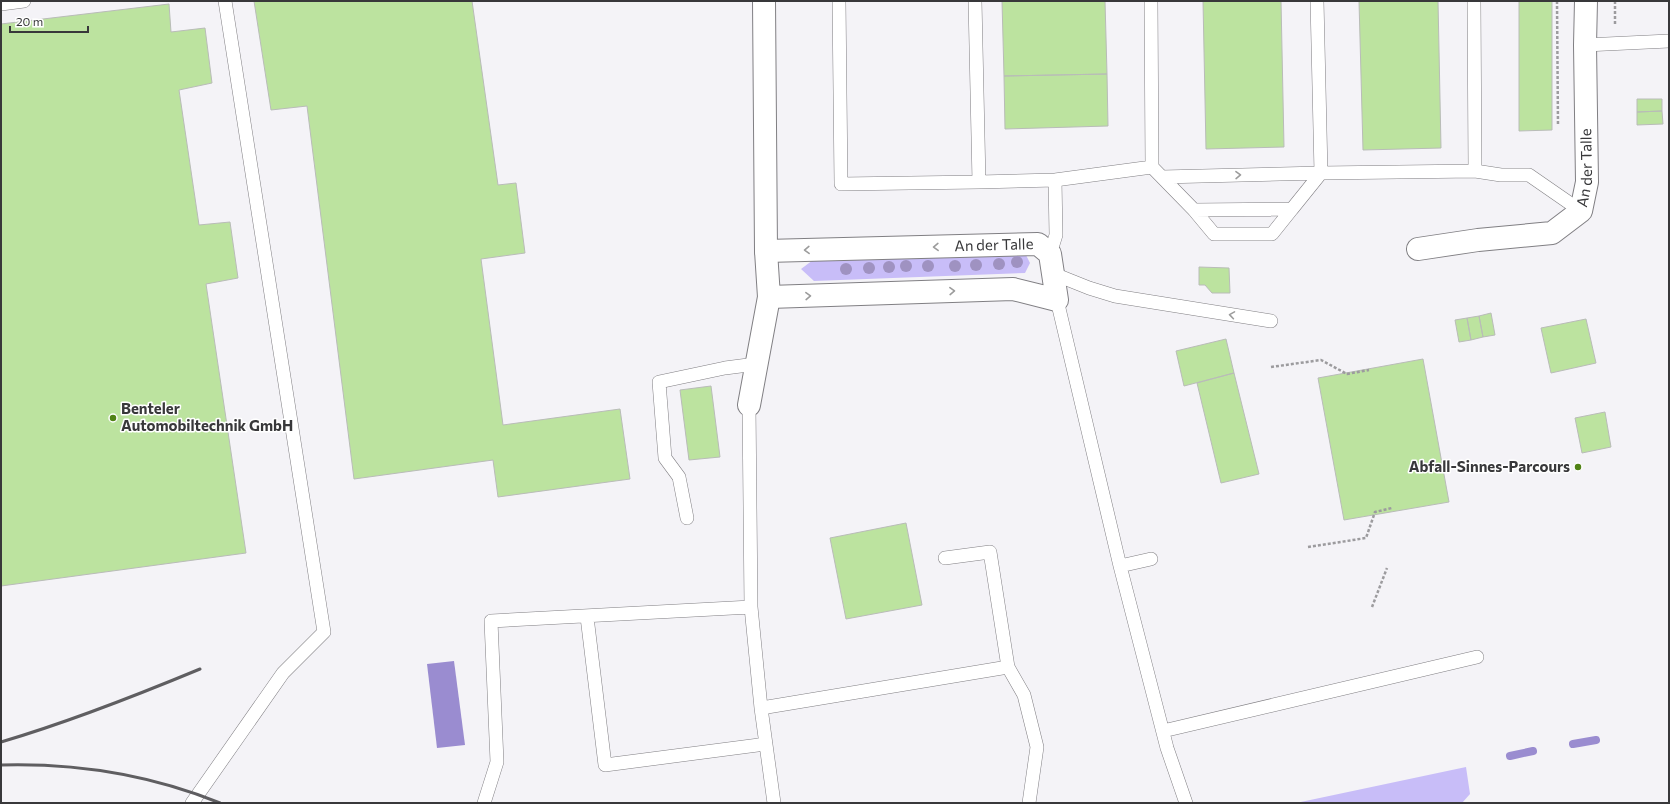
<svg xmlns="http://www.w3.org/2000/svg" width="1670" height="804" font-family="Commissioner,sans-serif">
<rect width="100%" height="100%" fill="#f4f3f7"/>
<path fill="#c8bdf8" d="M 1025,253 L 1030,263 L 1025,273 L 814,281 L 801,269 L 813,260 Z
M 1466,767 L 1470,794 L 1462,803 L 1296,803 Z"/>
<path fill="#9a8cd0" d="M 454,661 L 465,745 L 437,748 L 427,664 Z"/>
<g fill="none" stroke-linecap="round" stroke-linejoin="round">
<path stroke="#9a8cd0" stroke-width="8" d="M 1573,744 L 1596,740
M 1510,756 L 1533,751"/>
</g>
<path fill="#bce39f" stroke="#b9bcb8" d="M 254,1 L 472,1 L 498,185 L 516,183 L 525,253 L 481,259 L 503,425 L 620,409 L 630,479 L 498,497 L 493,460 L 354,479 L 307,106 L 271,110 Z
M 1002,1 L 1105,1 L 1107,74 L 1004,76 Z
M 1203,1 L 1281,1 L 1284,147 L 1206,149 Z
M 1359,1 L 1438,1 L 1441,148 L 1363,150 Z
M 1519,1 L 1552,1 L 1552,130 L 1519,131 Z
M 169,4 L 171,32 L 205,28 L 212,83 L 179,90 L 199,225 L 230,222 L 238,278 L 206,284 L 246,553 L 1,586 L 1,24 Z
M 1107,74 L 1108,126 L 1005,129 L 1004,76 Z
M 1637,99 L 1662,99 L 1662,111 L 1637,112 Z
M 1662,111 L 1663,124 L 1637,125 L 1637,112 Z
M 1199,267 L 1229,268 L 1230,293 L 1212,293 L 1205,285 L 1199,285 Z
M 1491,313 L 1495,335 L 1483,337 L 1479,316 Z
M 1479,316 L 1483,337 L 1471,340 L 1467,318 Z
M 1467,318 L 1471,340 L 1459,342 L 1455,320 Z
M 1586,319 L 1596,363 L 1551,373 L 1541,328 Z
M 1226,339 L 1234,373 L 1184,386 L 1176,351 Z
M 1423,359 L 1449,502 L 1344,520 L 1318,378 Z
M 1234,373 L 1259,474 L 1221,483 L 1197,383 Z
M 711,386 L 720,457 L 689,460 L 680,390 Z
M 1605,412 L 1611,447 L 1582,453 L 1575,418 Z
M 906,523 L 922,605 L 846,619 L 830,538 Z"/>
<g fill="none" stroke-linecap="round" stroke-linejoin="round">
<defs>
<path id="lane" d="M 839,1 L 841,184 L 979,182
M 975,1 L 979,182 L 1055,180 L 1152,167 L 1194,210 L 1292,209 L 1321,173 L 1475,171 L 1474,1
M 1151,1 L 1152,167
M 1,4 L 24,1
M 1585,45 L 1669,41
M 1475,171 L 1501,175 L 1529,175 L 1581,211
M 1162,177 L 1321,173 L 1317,1
M 1194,210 L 1214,234 L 1272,234 L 1292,209
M 1050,254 L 1056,235 L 1055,180
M 1054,274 L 1089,288 L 1115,296 L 1271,321
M 1057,300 L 1120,566 L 1167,748 L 1186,803
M 749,405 L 751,607 L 761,708 L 774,803
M 687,518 L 679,477 L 665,458 L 659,382 L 725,368 L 756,364
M 1120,566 L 1151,559
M 587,617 L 605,765 L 766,744
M 1008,667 L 1024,695 L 1037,747 L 1029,803
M 761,708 L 1008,667 L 990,552 L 945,558
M 1163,731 L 1477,657
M 192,803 L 283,673 L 324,632 L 225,1
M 484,803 L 497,762 L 491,621 L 751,607"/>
<g id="street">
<path id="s1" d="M 1418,249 L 1478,240 L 1552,233 L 1581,211 L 1587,182 L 1585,45 L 1586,1"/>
<path id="s2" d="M 766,251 L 1038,244 L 1050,254 L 1057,300 L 1013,289 L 769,297"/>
<path d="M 749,405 L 769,297 L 766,251 L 764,1"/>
</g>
</defs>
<use href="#lane" stroke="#807f83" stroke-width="14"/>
<use href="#street" stroke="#807f83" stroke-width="24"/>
<path stroke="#9c9b9e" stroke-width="2.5" stroke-dasharray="3 2" stroke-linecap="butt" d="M 1557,1 L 1558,126
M 1615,24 L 1615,1
M 1271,367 L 1321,360 L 1347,374 L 1369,370
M 1308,547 L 1366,538 L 1375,512 L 1392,508
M 1372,607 L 1387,568"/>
<use href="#lane" stroke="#fff" stroke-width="13"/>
<use href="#street" stroke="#fff" stroke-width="22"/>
<path stroke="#5f5e61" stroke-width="3" d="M 1,742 C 69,722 135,696 200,669
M 1,765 C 75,763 151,775 220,803"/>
</g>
<g fill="#9f92c1">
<circle cx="1017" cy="262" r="6"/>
<circle cx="999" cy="264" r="6"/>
<circle cx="976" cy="265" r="6"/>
<circle cx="906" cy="266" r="6"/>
<circle cx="928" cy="266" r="6"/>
<circle cx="955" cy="266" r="6"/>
<circle cx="889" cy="267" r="6"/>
<circle cx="869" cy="268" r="6"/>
<circle cx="846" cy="269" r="6"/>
</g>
<defs><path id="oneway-chevron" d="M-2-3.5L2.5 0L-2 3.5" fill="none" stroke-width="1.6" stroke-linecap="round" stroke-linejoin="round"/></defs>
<g stroke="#9c9c9c">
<use href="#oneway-chevron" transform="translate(1238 175) rotate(-1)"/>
<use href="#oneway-chevron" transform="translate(936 247) rotate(178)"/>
<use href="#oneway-chevron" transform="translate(807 250) rotate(178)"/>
<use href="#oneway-chevron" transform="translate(952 291) rotate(-2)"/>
<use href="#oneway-chevron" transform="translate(808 296) rotate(-2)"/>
<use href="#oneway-chevron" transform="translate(1232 315) rotate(-171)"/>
</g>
<g fill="#508216" stroke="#fff" stroke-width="1.5">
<circle cx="113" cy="418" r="4"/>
<circle cx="1578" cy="467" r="4"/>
</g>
<g text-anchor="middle" stroke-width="3" stroke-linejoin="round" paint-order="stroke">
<g font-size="15" fill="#38383a" stroke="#fff">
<text dy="5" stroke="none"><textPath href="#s1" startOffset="215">An der Talle</textPath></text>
<text dy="5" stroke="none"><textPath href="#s2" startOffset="228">An der Talle</textPath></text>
</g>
<g font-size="15" font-weight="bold" fill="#38383a" stroke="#fff" text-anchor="start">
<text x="121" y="414">Benteler<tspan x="121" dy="17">Automobiltechnik GmbH</tspan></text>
<text x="1570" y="472" text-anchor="end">Abfall-Sinnes-Parcours</text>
</g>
</g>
<rect width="1670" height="804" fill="none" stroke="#38383a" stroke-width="4"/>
<path d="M10 26v6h78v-6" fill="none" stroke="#38383a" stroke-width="2"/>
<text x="16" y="26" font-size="12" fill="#38383a" stroke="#ffffff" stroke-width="3" paint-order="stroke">20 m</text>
</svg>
